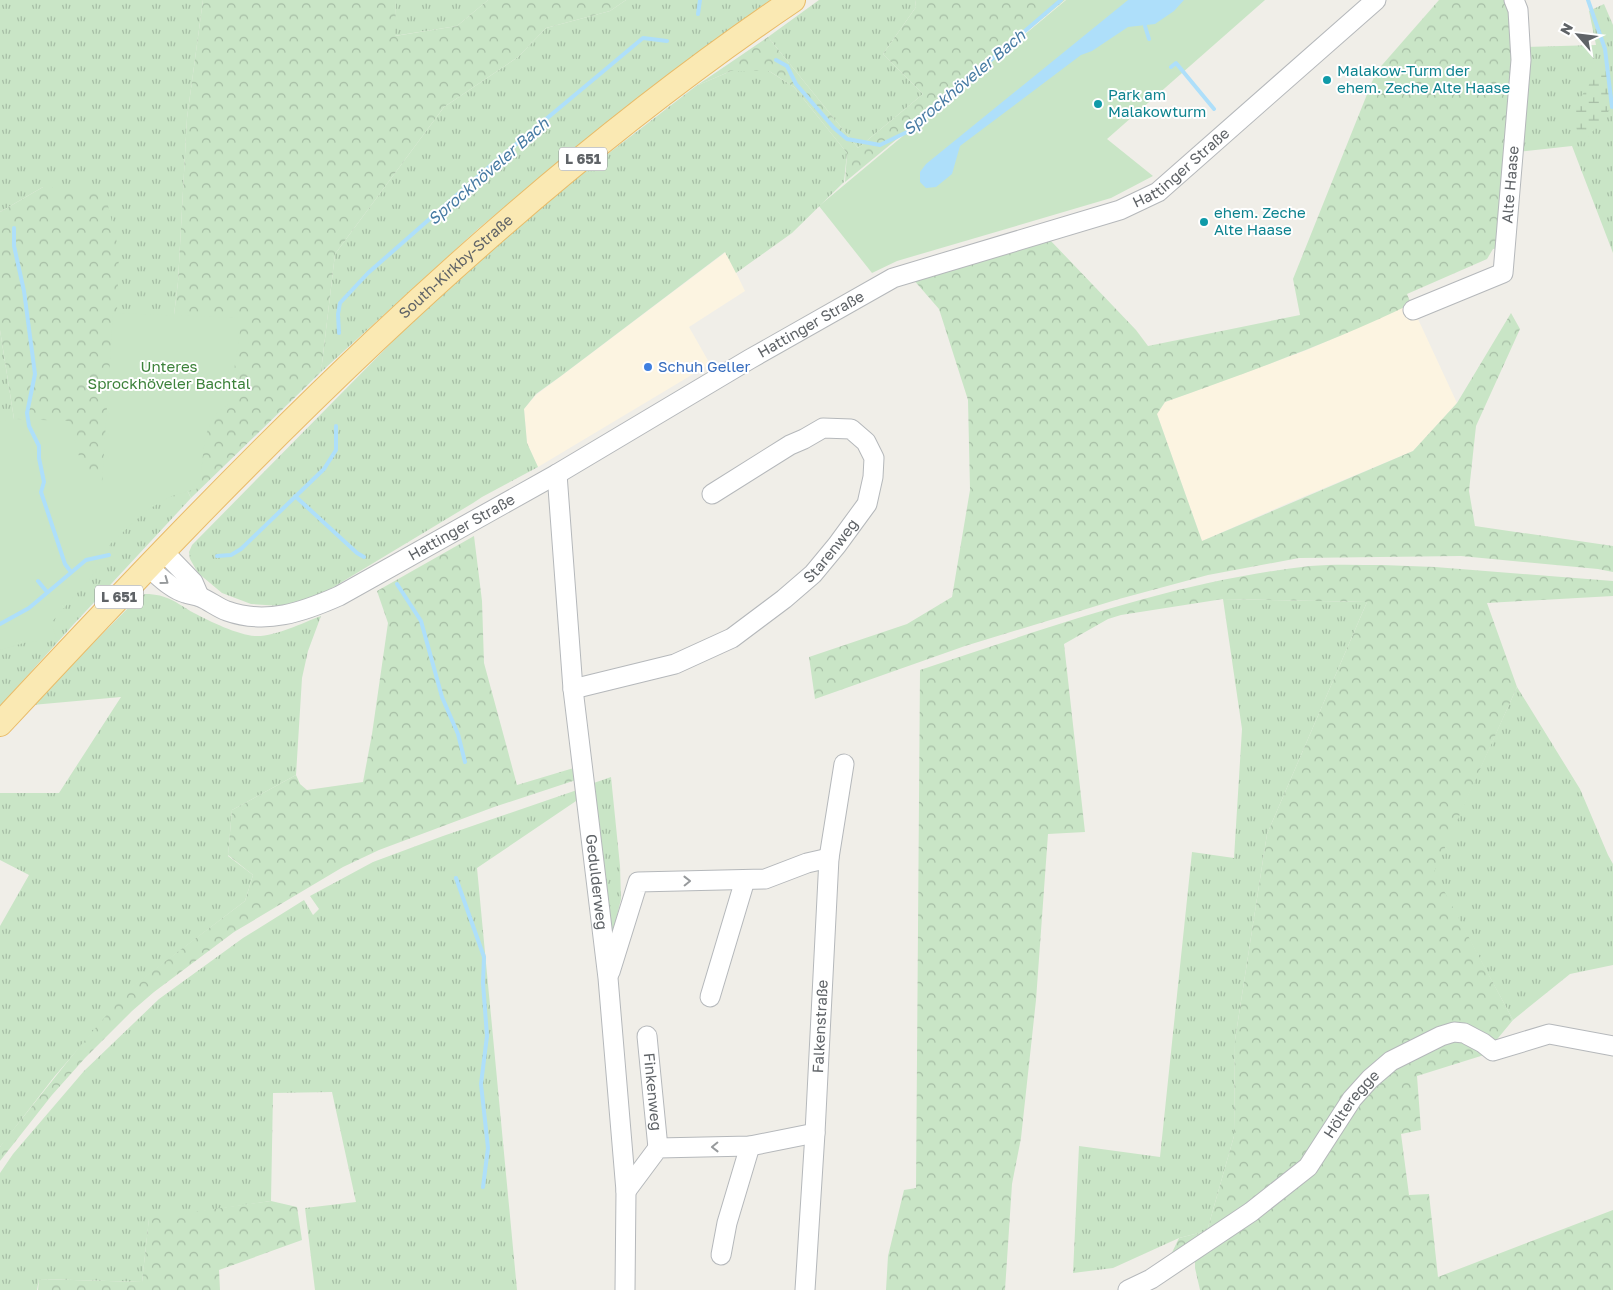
<svg xmlns="http://www.w3.org/2000/svg" width="1613" height="1290" font-family="'Golos Text',sans-serif">
<defs>
<pattern id="grass-tufts" width="24" height="20" patternUnits="userSpaceOnUse" patternTransform="scale(1.25)"><rect width="24" height="20" fill="#c9e5c6"/><path d="M3 7l-1-3M5 7V3M7 7l1-3M15 17l-1-3M17 17v-4M19 17l1-3" fill="none" stroke="#a6bda5"/></pattern>
<pattern id="forest-crowns" width="20" height="18" patternUnits="userSpaceOnUse" patternTransform="scale(1.25)"><rect width="20" height="18" fill="#c9e5c6"/><path d="M2 6a3 3 0 1 1 6 0M12 15a3 3 0 1 1 6 0" fill="none" stroke="#a6bda5"/></pattern>
<pattern id="wetland-marsh" width="20" height="14" patternUnits="userSpaceOnUse" patternTransform="scale(1.25)"><rect width="20" height="14" fill="#c9e5c6"/><path d="M1 5h8M5 5V1M11 12h8M15 12V8" fill="none" stroke="#a6bda5"/></pattern>
</defs>
<rect width="100%" height="100%" fill="#f0eee8"/>
<path fill="#fcf4e1" d="M 726,252 L 745,291 L 689,327 L 710,364 L 538,467 L 527,443 L 524,409 L 536,395 Z
M 1411,304 L 1457,403 L 1413,451 L 1286,504 L 1202,541 L 1157,414 L 1165,402 L 1307,350 Z"/>
<path fill="url(#grass-tufts)" d="M 0,0 L 203,0 L 187,118 L 178,282 L 160,430 L 43,187 L 0,212 Z
M 396,0 L 488,0 L 457,26 L 394,36 Z
M 626,0 L 770,0 L 611,119 L 479,228 L 321,372 L 335,254 L 444,107 L 518,57 L 546,28 L 610,11 Z
M 819,0 L 915,0 L 916,7 L 883,54 L 923,94 L 858,148 L 768,37 Z
M 1604,4 L 1613,25 L 1613,253 L 1572,146 L 1518,152 L 1525,47 L 1596,45 L 1589,11 Z
M 731,71 L 769,71 L 794,87 L 847,153 L 844,182 L 792,233 L 736,273 L 725,252 L 561,376 L 536,394 L 524,409 L 527,443 L 538,467 L 482,497 L 473,503 L 317,597 L 280,606 L 251,604 L 222,593 L 198,573 L 190,559 L 189,552 L 192,545 L 399,335 L 437,299 L 500,243 L 583,173 L 696,86 Z
M 0,330 L 14,419 L 132,518 L 183,482 L 191,498 L 73,625 L 0,706 Z
M 145,594 C 168,594 176,603 194,613 C 209,621 238,635 255,636 C 275,637 302,623 321,616 L 308,651 L 302,678 L 296,775 L 232,810 L 228,856 L 253,875 L 245,901 L 131,988 L 54,1077 L 0,1147 L 0,926 L 29,875 L 0,860 L 0,793 L 59,793 L 121,697 L 32,705 L 136,600 Z
M 1223,599 L 1367,602 L 1267,834 L 1235,1040 L 1234,1136 L 1207,1231 L 1179,1238 L 1113,1268 L 1073,1273 L 1079,1146 L 1160,1157 L 1192,852 L 1234,858 L 1242,729 Z
M 1517,687 L 1580,789 L 1608,855 L 1613,864 L 1613,965 L 1570,974 L 1513,1020 L 1433,872 Z
M 611,777 L 620,866 L 621,899 L 607,957 L 588,785 Z
M 577,790 L 579,799 L 477,868 L 517,1290 L 315,1290 L 305,1208 L 356,1202 L 332,1092 L 273,1093 L 271,1201 L 149,1219 L 142,1282 L 39,1279 L 37,1290 L 0,1290 L 0,1173 L 13,1154 L 84,1071 L 159,999 L 243,938 L 304,900 L 313,915 L 319,909 L 310,896 L 373,862 L 443,836 Z"/>
<path fill="url(#forest-crowns)" d="M 203,0 L 396,0 L 395,36 L 457,26 L 488,0 L 626,0 L 610,11 L 546,28 L 518,57 L 444,107 L 335,254 L 321,372 L 191,498 L 183,482 L 134,516 L 76,573 L 14,419 L 0,330 L 0,212 L 43,187 L 105,193 L 119,251 L 113,430 L 160,430 L 178,282 L 187,118 Z
M 915,0 L 1065,0 L 845,182 L 847,153 L 794,87 L 769,71 L 731,71 L 696,86 L 768,37 L 858,148 L 923,94 L 883,54 L 916,7 Z
M 1439,0 L 1508,0 L 1515,50 L 1500,248 L 1493,249 L 1487,259 L 1407,294 L 1411,304 C 1331,343 1248,372 1165,402 L 1157,414 L 1202,541 L 1413,451 L 1457,403 L 1511,313 L 1520,329 L 1476,426 L 1469,491 L 1475,526 L 1613,546 L 1613,572 L 1598,569 L 1461,556 L 1299,558 L 1208,575 L 1119,599 L 965,646 L 815,699 L 809,657 L 907,624 L 952,597 L 970,490 L 968,400 L 939,309 L 912,278 L 1050,240 L 1136,330 L 1148,346 L 1300,315 L 1293,279 L 1376,72 Z
M 474,536 L 482,601 L 484,663 L 517,785 L 577,767 L 579,779 L 494,807 L 379,850 L 343,867 L 234,932 L 154,992 L 132,1011 L 85,1058 L 52,1095 L 0,1161 L 0,1147 L 4,1141 L 80,1046 L 130,988 L 245,901 L 253,875 L 228,855 L 232,810 L 296,775 L 300,784 L 307,790 L 363,782 L 372,734 L 388,623 L 377,591 Z
M 1382,565 L 1435,567 L 1613,581 L 1613,596 L 1487,603 L 1517,687 L 1434,872 L 1513,1020 L 1484,1055 L 1417,1076 L 1421,1130 L 1401,1134 L 1409,1195 L 1429,1194 L 1438,1277 L 1613,1210 L 1613,1290 L 1200,1290 L 1195,1268 L 1195,1254 L 1166,1265 L 1179,1238 L 1207,1231 L 1234,1136 L 1235,1040 L 1267,834 L 1367,602 L 1223,599 L 1121,615 L 1108,619 L 1064,644 L 1085,832 L 1048,834 L 1036,1000 L 1021,1138 L 1012,1184 L 1005,1290 L 886,1290 L 888,1256 L 904,1190 L 916,1188 L 920,670 C 1047,628 1176,581 1310,566 C 1333,564 1358,565 1382,565 Z
M 271,1201 L 297,1207 L 302,1240 L 219,1270 L 220,1290 L 38,1290 L 39,1279 L 142,1282 L 149,1218 Z"/>
<path fill="url(#wetland-marsh)" d="M 1602,64 L 1607,66 L 1612,107 L 1581,146 L 1572,111 Z"/>
<path fill="#c9e5c6" d="M 1066,0 L 1265,0 L 1107,139 L 1153,176 L 1111,198 L 897,261 L 872,273 L 819,206 Z
M 113,313 L 242,318 L 229,404 C 199,418 205,460 199,488 L 172,496 L 147,510 L 109,545 L 111,554 L 51,623 L 57,640 L 27,642 L 0,650 L 0,422 L 15,419 L 69,421 L 81,463 L 102,484 Z"/>
<path fill="#aedffa" d="M 1128,0 L 1184,0 L 1174,11 L 1155,24 L 1128,27 L 1092,51 L 1081,55 L 960,146 L 952,174 L 936,187 L 926,188 L 920,182 L 920,172 L 926,164 Z"/>
<g fill="none" stroke-linecap="round" stroke-linejoin="round">
<path stroke="#aedffa" stroke-width="4" d="M 1588,0 L 1605,49 L 1612,107
M 698,14 L 700,0
M 1145,26 L 1149,39
M 776,60 L 787,66 L 796,84 L 834,128 L 847,139 L 880,145 L 907,132 L 1061,0
M 1171,67 L 1176,63 L 1214,109
M 14,228 L 14,246 L 24,291 L 35,374 L 27,413 L 29,426 L 39,446 L 39,458 L 44,482 L 41,492 L 65,564 L 71,572
M 339,333 L 338,314 L 340,303 L 368,273 L 490,166 L 643,38 L 667,41
M 295,496 L 357,553 L 364,557
M 217,556 L 231,555 L 241,549 L 324,469 L 336,450 L 336,426
M 38,581 L 47,592
M 397,584 L 421,621 L 442,697 L 458,734 L 465,762
M 0,624 L 29,608 L 86,560 L 109,555
M 456,878 L 484,957 L 483,983 L 487,1036 L 481,1084 L 488,1148 L 483,1187"/>
<defs>
<g id="minor">
<path id="s1" d="M 1413,310 L 1503,273 L 1521,60 L 1518,10 L 1514,0"/>
<path id="s2" d="M 557,474 L 573,689 L 608,978 L 626,1191 L 625,1290"/>
<path d="M 163,551 L 193,582 L 199,596"/>
<path id="s3" d="M 148,567 C 159,576 171,589 185,593 C 190,595 196,595 200,597 C 210,601 218,608 227,611 C 266,625 303,612 339,596 L 557,474 L 750,359 L 893,278 L 1120,210 L 1158,192 L 1376,0"/>
<path id="s4" d="M 573,689 L 675,664 L 732,638 L 784,599 L 813,574 L 837,545 L 867,504 L 873,477 L 874,458 L 866,442 L 851,429 L 823,428 L 804,439 L 790,445 L 712,494"/>
<path d="M 610,972 L 638,882 L 765,879 L 807,863 L 829,858"/>
<path d="M 710,997 L 745,880"/>
<path id="s5" d="M 647,1036 L 658,1148"/>
<path d="M 626,1191 L 658,1148 L 750,1146 L 815,1133"/>
<path d="M 721,1255 L 727,1223 L 750,1146"/>
<path id="s6" d="M 805,1290 L 815,1133 L 829,858 L 844,764"/>
<path id="s7" d="M 1128,1290 L 1151,1279 L 1251,1212 L 1308,1167 L 1352,1099 L 1370,1079 L 1391,1061 L 1441,1036 L 1454,1032 L 1464,1033 L 1483,1043 L 1493,1051 L 1549,1034 L 1613,1046"/>
</g>
<g id="major">
<path id="s8" d="M 0,724 C 244,462 496,201 793,0"/>
</g>
</defs>
<use href="#minor" stroke="#b5b8bb" stroke-width="21"/>
<use href="#major" stroke="#e9bb68" stroke-width="26"/>
<use href="#minor" stroke="#fff" stroke-width="19"/>
<use href="#major" stroke="#fae9b3" stroke-width="24"/>
</g>
<defs><path id="oneway-chevron" d="M-2-3.5L2.5 0L-2 3.5" fill="none" stroke-width="1.6" stroke-linecap="round" stroke-linejoin="round" transform="scale(1.25)"/></defs>
<g stroke="#979a9c">
<use href="#oneway-chevron" transform="translate(165 581) rotate(36)"/>
<use href="#oneway-chevron" transform="translate(687 881) rotate(-1)"/>
<use href="#oneway-chevron" transform="translate(715 1147) rotate(179)"/>
</g>
<g fill="#0f9aa8" stroke="#fff" stroke-width="2">
<circle cx="1327" cy="80" r="5"/>
<circle cx="1098" cy="104" r="5"/>
<circle cx="1204" cy="222" r="5"/>
</g>
<circle fill="#3f7fe0" stroke="#fff" stroke-width="2" cx="648" cy="367" r="5"/>
<g text-anchor="middle" stroke-width="4" stroke-linejoin="round" paint-order="stroke">
<g fill="#fff" stroke="#8f9295" stroke-width="1">
<rect x="559" y="147.5" width="48" height="23" rx="4"/>
<rect x="95" y="585.5" width="48" height="23" rx="4"/>
</g>
<g font-size="14" font-weight="bold" fill="#5f6367">
<text x="583" y="164">L 651</text>
<text x="119" y="602">L 651</text>
</g>
<g font-size="15" fill="#0d838f" stroke="#fff" text-anchor="start">
<text x="1337" y="76">Malakow-Turm der<tspan x="1337" dy="17">ehem. Zeche Alte Haase</tspan></text>
<text x="1108" y="100">Park am<tspan x="1108" dy="17">Malakowturm</tspan></text>
<text x="1214" y="218">ehem. Zeche<tspan x="1214" dy="17">Alte Haase</tspan></text>
</g>
<g font-size="15" fill="#5f6367" stroke="#fff">
<text dy="5" stroke="none"><textPath href="#s3" startOffset="1158">Hattinger Straße</textPath></text>
<text dy="5" stroke="none"><textPath href="#s1" startOffset="186">Alte Haase</textPath></text>
<text dy="5" stroke="none"><textPath href="#s8" startOffset="646">South-Kirkby-Straße</textPath></text>
<text dy="5" stroke="none"><textPath href="#s3" startOffset="752">Hattinger Straße</textPath></text>
<text dy="5" stroke="none"><textPath href="#s3" startOffset="348">Hattinger Straße</textPath></text>
<text dy="5" stroke="none"><textPath href="#s4" startOffset="300">Starenweg</textPath></text>
<text dy="5" stroke="none"><textPath href="#s2" startOffset="410">Gedulderweg</textPath></text>
<text dy="5" stroke="none"><textPath href="#s6" startOffset="264">Falkenstraße</textPath></text>
<text dy="5" stroke="none"><textPath href="#s5" startOffset="56">Finkenweg</textPath></text>
<text dy="5" stroke="none"><textPath href="#s7" startOffset="295">Hölteregge</textPath></text>
</g>
<g font-size="15" fill="#3d823b" stroke="#fff">
<text x="169" y="372">Unteres<tspan x="169" dy="17">Sprockhöveler Bachtal</tspan></text>
</g>
<g font-size="15" fill="#366cbe" stroke="#fff" text-anchor="start">
<text x="658" y="372">Schuh Geller</text>
</g>
<g font-size="16" font-style="italic" fill="#477ba3" stroke="#fff">
<text transform="translate(964 82) rotate(-40)" y="6">Sprockhöveler Bach</text>
<text transform="translate(488 171) rotate(-41)" y="6">Sprockhöveler Bach</text>
</g>
</g>
<g transform="translate(1578 35) rotate(298)" stroke="#ffffff" stroke-width="4" paint-order="stroke">
<path d="M0-4L9 19L0 12L-9 19Z" fill="#5f6367"/>
<text y="-8" font-size="14" font-weight="bold" text-anchor="middle" fill="#5f6367">N</text>
</g>
</svg>
